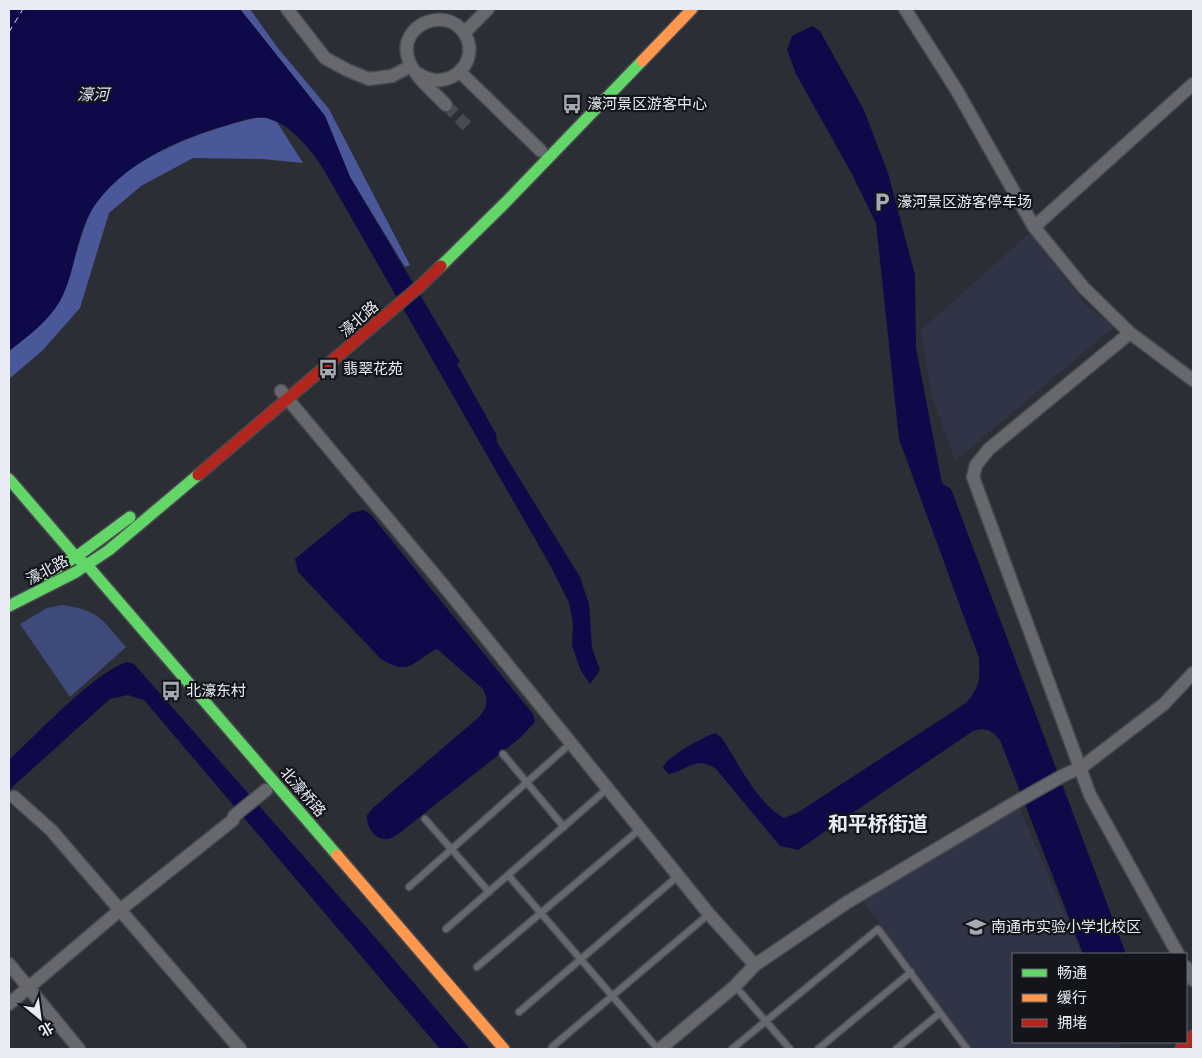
<svg xmlns="http://www.w3.org/2000/svg" width="1202" height="1058" font-family="'IBM Plex Sans','Noto Sans SC',sans-serif">
<rect width="100%" height="100%" fill="#2c2e36"/>
<path fill="#2f3446" d="M 1030,233 L 1086,305 L 1114,327 L 955,461 L 931,393 L 921,330 Z
M 1018,805 L 1082,954 L 1013,954 L 1013,1042 L 1119,1042 L 1121,1046 L 1118,1049 L 972,1049 L 863,901 Z"/>
<path fill="#3e4a7a" d="M 62,605 C 100,610 102,620 126,647 L 70,697 L 20,624 L 47,608 Z"/>
<path fill="#4a5899" d="M 240,9 L 250,9 L 277,47 L 329,109 L 410,265 L 405,267 L 350,177 L 325,116 Z
M 256,118 L 266,118 L 277,122 L 303,163 L 262,159 L 193,158 L 141,186 L 109,213 L 80,308 L 42,351 L 9,379 L 9,351 C 26,338 52,317 61,297 C 74,269 78,239 91,211 C 116,161 205,129 256,118 Z"/>
<path fill="#0e0a49" d="M 9,9 L 240,9 L 325,116 L 350,177 L 460,362 L 457,364 L 496,434 L 497,442 L 580,577 L 589,604 L 592,648 L 600,670 L 590,684 L 580,669 L 572,645 L 573,623 L 569,603 L 550,565 L 321,165 C 308,147 290,124 267,118 C 255,115 239,122 227,125 C 178,139 122,164 93,208 C 75,236 76,272 60,301 C 48,322 28,336 9,351 Z
M 812,26 L 820,31 L 864,110 L 888,173 L 915,275 L 916,348 L 942,483 L 951,489 L 1126,954 L 1083,954 L 1000,740 C 991,730 986,727 973,731 L 798,850 L 780,846 L 716,769 C 696,755 688,770 669,774 L 663,768 C 664,758 706,735 716,733 L 722,738 C 739,764 756,802 784,818 L 797,813 L 966,703 C 980,687 980,679 979,658 L 899,439 L 876,223 L 852,174 L 796,74 L 787,50 L 792,36 Z
M 364,510 L 371,515 L 533,714 L 535,722 L 520,738 L 402,831 C 398,834 393,838 388,839 C 375,841 366,826 367,815 L 373,808 L 479,717 C 487,707 489,701 483,689 L 437,649 C 413,661 410,677 381,659 L 298,572 L 295,559 L 351,513 Z
M 127,662 L 134,664 L 380,943 L 470,1049 L 440,1049 L 144,700 L 128,695 L 110,699 L 9,790 L 9,760 C 37,734 95,672 127,662 Z"/>
<g fill="none" stroke-linecap="round" stroke-linejoin="round">
<path stroke="#dde3f8" stroke-width="1" stroke-dasharray="6 5" stroke-linecap="butt" d="M 9,32 L 23,9"/>
<path stroke="#484a52" stroke-width="12" stroke-dasharray="12 6" stroke-linecap="butt" d="M 446,105 L 467,126"/>
<defs>
<path id="lane" d="M 503,754 L 564,827
M 425,819 L 489,892
M 508,875 L 658,1049
M 409,887 L 571,743
M 446,929 L 607,789
M 477,967 L 640,829
M 735,986 L 790,1049
M 519,1012 L 678,876
M 552,1047 L 709,914
M 732,1049 L 878,929 L 967,1049
M 818,1049 L 911,972
M 896,1049 L 940,1013"/>
<path id="street" d="M 287,9 L 325,58 L 347,70 L 369,79 L 392,76 L 411,66
M 905,9 L 956,89 L 1034,227 L 1084,288 L 1130,333 L 1193,380
M 464,33 L 488,9
M 460,72 L 541,151
M 419,74 C 448,94 483,61 464,33 C 446,5 398,25 408,58 C 413,76 434,92 446,105
M 1034,227 L 1193,84
M 1130,333 L 989,449 L 976,465 L 973,477 L 1090,795 L 1178,954
M 281,391 L 444,586 L 709,914 L 755,965
M 14,797 L 51,830 L 240,1049
M 9,964 L 79,1049
M 1186,967 L 1193,980
M 9,1004 L 120,910 L 233,820 L 234,816 L 266,790
M 660,1049 L 735,986 L 755,965 L 846,903 L 1016,802 L 1064,775 L 1082,767 L 1164,704 L 1193,673"/>
<path id="fast" d="M 441,266 L 506,202 L 642,61
M 9,479 L 76,557 L 87,565 L 337,855
M 45,575 L 76,557 L 130,517
M 9,606 L 76,572 L 109,550 L 198,475"/>
<path id="slow" d="M 642,61 L 692,9
M 337,855 L 504,1049"/>
<path id="jam" d="M 198,475 L 420,286 L 441,266
M 1181,1049 L 1193,1036"/>
</defs>
<use href="#lane" stroke="#484a50" stroke-width="9"/>
<use href="#street" stroke="#484a50" stroke-width="15"/>
<use href="#fast" stroke="#484a50" stroke-width="14"/>
<use href="#slow" stroke="#484a50" stroke-width="14"/>
<use href="#jam" stroke="#484a50" stroke-width="14"/>
<use href="#lane" stroke="#67686e" stroke-width="6"/>
<use href="#street" stroke="#67686e" stroke-width="12"/>
<use href="#fast" stroke="#63d668" stroke-width="11"/>
<use href="#slow" stroke="#ff974d" stroke-width="11"/>
<use href="#jam" stroke="#b3261e" stroke-width="11"/>
</g>
<defs>
<symbol id="bus-bare" viewBox="-9 -9 18 18"><path d="M-5-6H5V4H4V6H2V4H-2V6H-4V4H-5ZM-3.5-4V0h7V-4ZM-3.5 1.2v1.5H-2V1.2ZM2 1.2v1.5H3.5V1.2Z" fill="#a7aab2" stroke="#13151b" stroke-width="2.5" paint-order="stroke"/></symbol>
<symbol id="parking-bare" viewBox="-9 -9 18 18"><path d="M-3.5-5.5H1a3.5 3.5 0 0 1 0 7H-1V5.5H-3.5ZM-1-3.4V-.6H.8a1.4 1.4 0 0 0 0-2.8Z" fill="#a7aab2" stroke="#13151b" stroke-width="2.5" paint-order="stroke"/></symbol>
<symbol id="school-bare" viewBox="-9 -9 18 18"><path d="M0-5L7-2L0 1L-7-2ZM-4 1L0 2.5L4 1V4Q0 6-4 4Z" fill="#a7aab2" stroke="#13151b" stroke-width="2.5" paint-order="stroke"/></symbol>
</defs>
<g fill-rule="evenodd">
<use href="#bus-bare" x="558" y="90" width="28" height="28"/>
<use href="#parking-bare" x="868" y="188" width="28" height="28"/>
<use href="#bus-bare" x="314" y="355" width="28" height="28"/>
<use href="#bus-bare" x="157" y="677" width="28" height="28"/>
<use href="#school-bare" x="962" y="913" width="28" height="28"/>
</g>
<g text-anchor="middle" stroke-width="4.5" stroke-linejoin="round" paint-order="stroke">
<g font-size="15" fill="#e9ecf4" stroke="#13151b" text-anchor="start">
<text x="587" y="109">濠河景区游客中心</text>
<text x="897" y="207">濠河景区游客停车场</text>
<text x="343" y="374">翡翠花苑</text>
<text x="186" y="696">北濠东村</text>
<text x="991" y="932">南通市实验小学北校区</text>
</g>
<g font-size="15" fill="#e9ecf4" stroke="#13151b">
<text transform="translate(359 319) rotate(-41)" y="5">濠北路</text>
<text transform="translate(47 570) rotate(-28)" y="5">濠北路</text>
<text transform="translate(303 792) rotate(49)" y="5">北濠桥路</text>
</g>
<g font-size="16" font-style="italic" fill="#dde3f8" stroke="#13151b">
<text x="93" y="100">濠河</text>
</g>
<g font-size="20" font-weight="bold" fill="#e9ecf4" stroke="#13151b">
<text x="878" y="831">和平桥街道</text>
</g>
</g>
<rect width="1202" height="1058" fill="none" stroke="#e9ecf4" stroke-width="20"/>
<rect x="1012" y="953" width="175" height="90" fill="#13151b" stroke="#696b72"/>
<rect x="1022" y="969" width="25" height="8" fill="#63d668" stroke="#696b72"/>
<text x="1057" y="978" font-size="15" fill="#e9ecf4">畅通</text>
<rect x="1022" y="994" width="25" height="8" fill="#ff974d" stroke="#696b72"/>
<text x="1057" y="1003" font-size="15" fill="#e9ecf4">缓行</text>
<rect x="1022" y="1019" width="25" height="8" fill="#b3261e" stroke="#696b72"/>
<text x="1057" y="1028" font-size="15" fill="#e9ecf4">拥堵</text>
<g transform="translate(40 1018) rotate(151)" stroke="#13151b" stroke-width="4" paint-order="stroke">
<path d="M0-4L9 19L0 12L-9 19Z" fill="#e9ecf4"/>
<text y="-8" font-size="14" font-weight="bold" text-anchor="middle" fill="#e9ecf4">北</text>
</g>
</svg>
